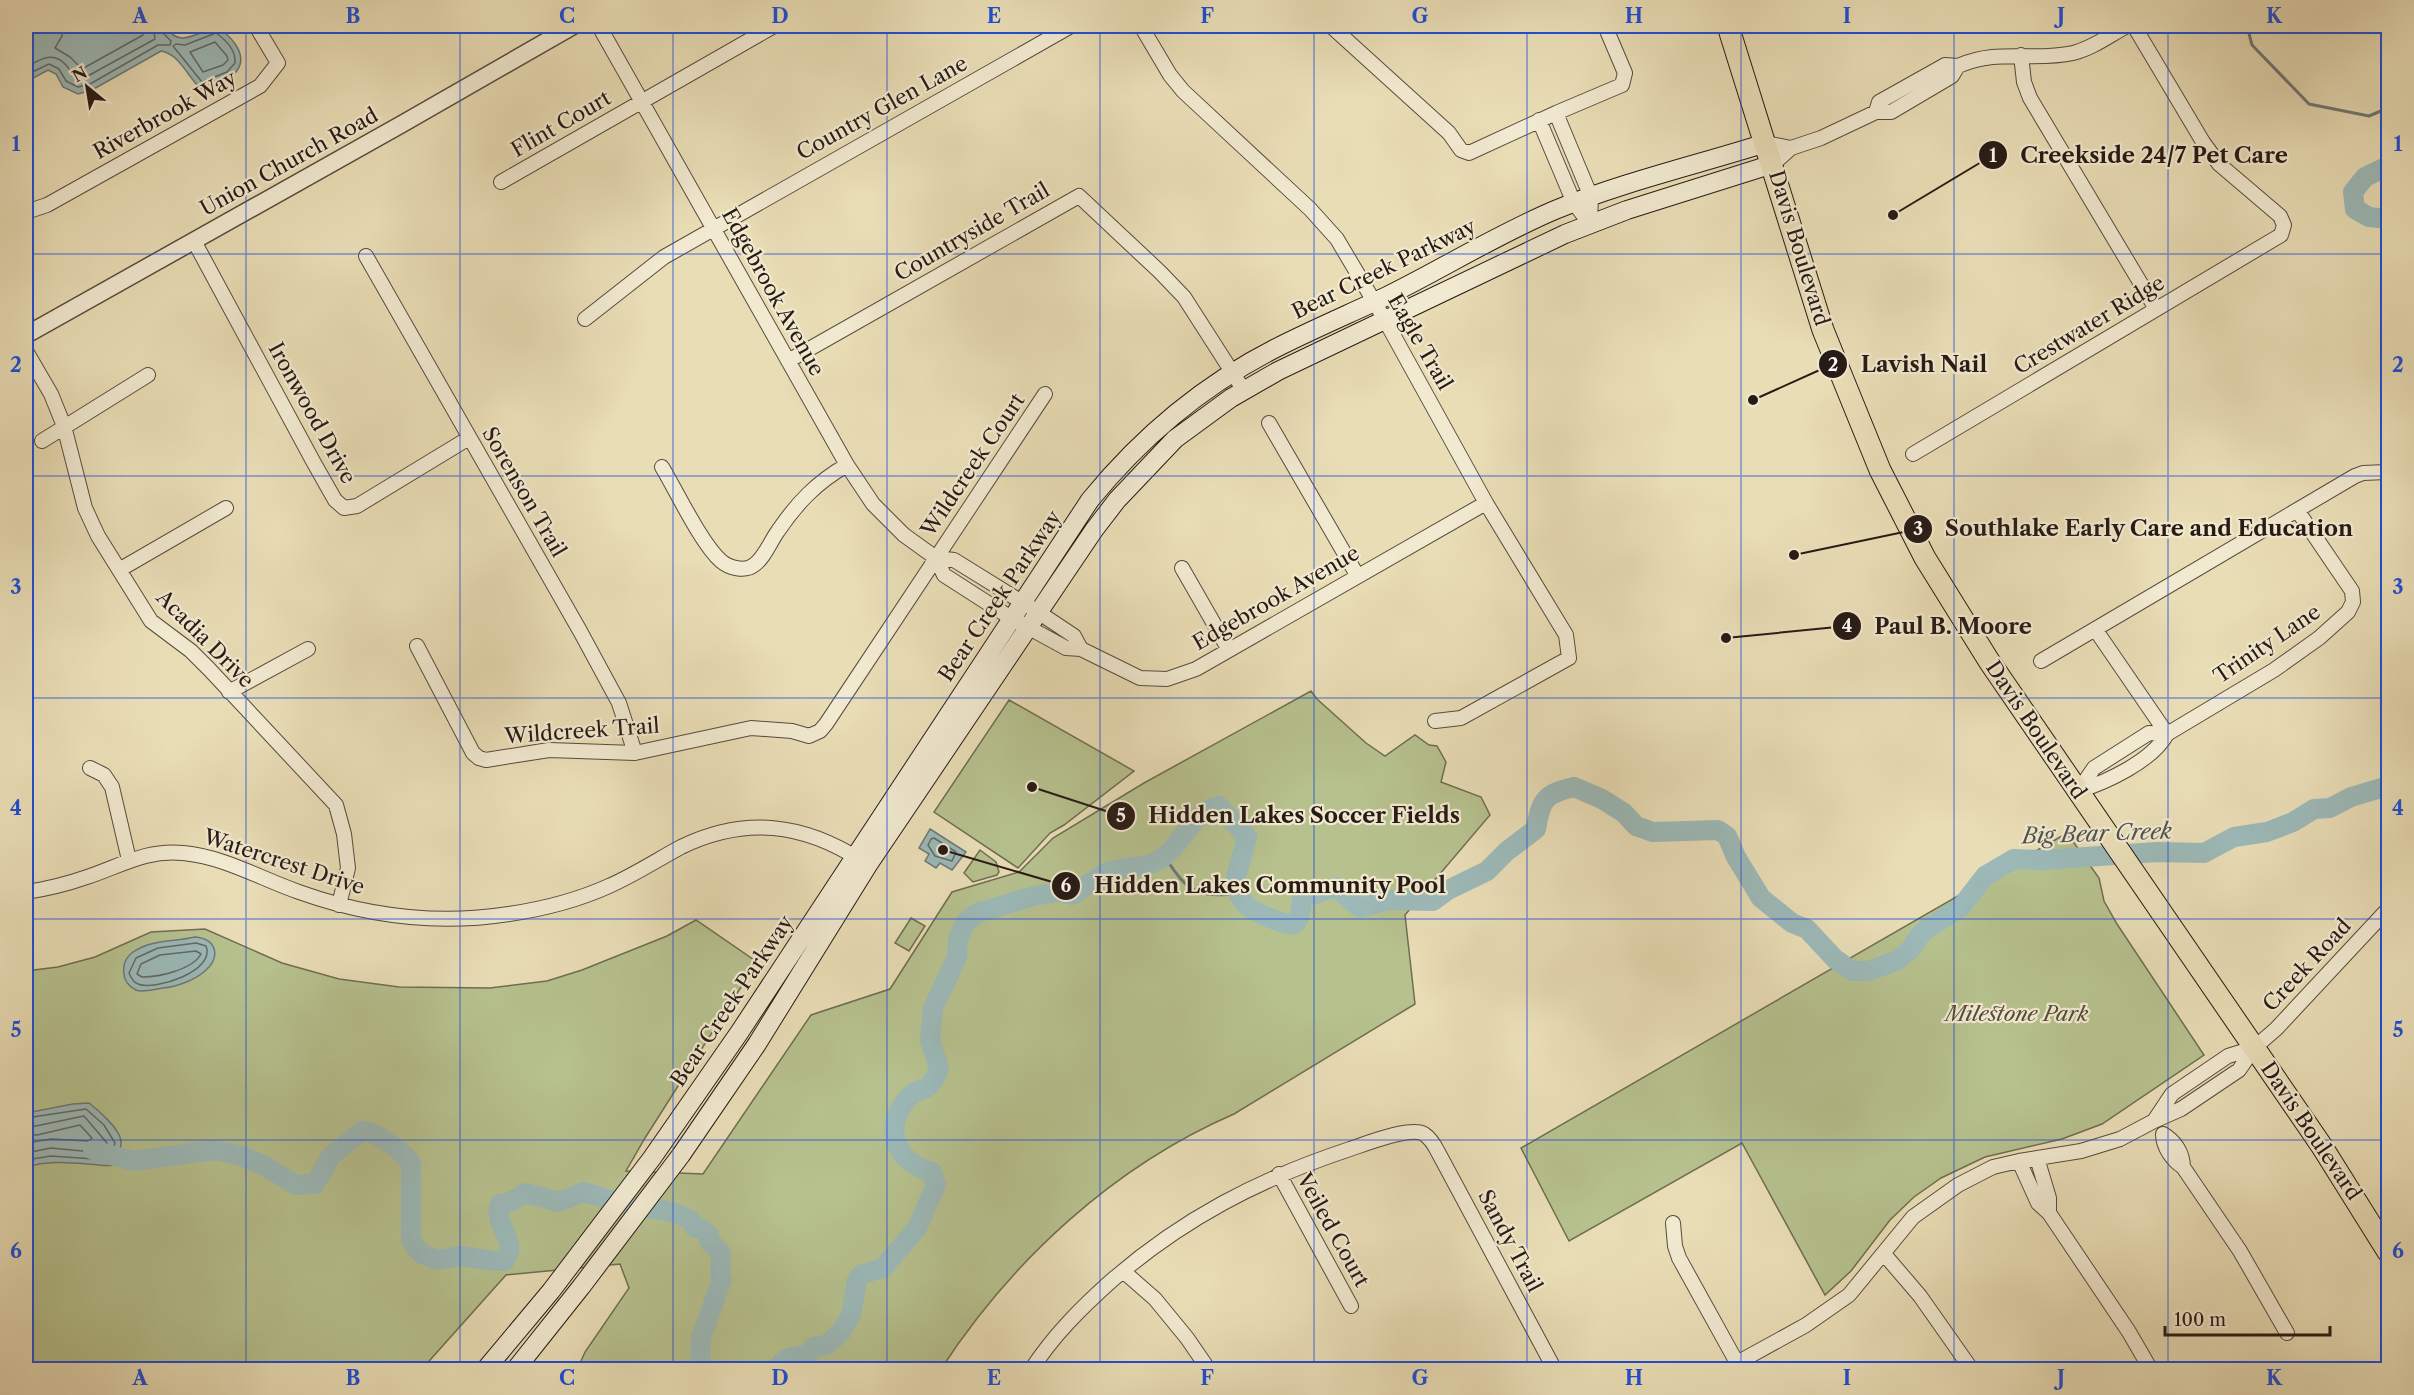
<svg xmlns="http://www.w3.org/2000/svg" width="2414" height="1395" font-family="'Libre Caslon Text',serif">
<rect width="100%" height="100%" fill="#e9ddb6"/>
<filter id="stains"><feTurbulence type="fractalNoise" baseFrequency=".00333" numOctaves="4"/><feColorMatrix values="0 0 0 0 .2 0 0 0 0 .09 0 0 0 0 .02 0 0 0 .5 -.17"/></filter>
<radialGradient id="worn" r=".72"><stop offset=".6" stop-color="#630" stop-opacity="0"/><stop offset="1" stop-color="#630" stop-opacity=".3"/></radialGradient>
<path fill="#b6c18e" stroke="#6e6e52" stroke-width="1.5" d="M 1311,691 L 1317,699 L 1366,743 L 1385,756 L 1415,735 L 1429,745 L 1437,746 L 1446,762 L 1441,782 L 1481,797 L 1490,815 L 1405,915 L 1415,1004 L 1234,1114 C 1114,1166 1012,1260 941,1369 L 582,1369 L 581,1361 L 585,1352 L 629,1288 L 620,1264 L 506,1275 L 422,1369 L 26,1369 L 26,971 L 58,967 L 95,957 L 151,932 L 205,929 L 282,963 L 339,979 L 399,987 L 490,988 L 547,981 L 582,970 L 667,936 L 696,920 L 757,962 L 645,1138 L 626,1171 L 703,1174 L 811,1015 L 890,989 L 952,892 L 1019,872 L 1053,838 L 1144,783 Z
M 1009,700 L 1134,771 L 1064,825 L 1050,833 L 1018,868 L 934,812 Z
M 2067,833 L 2099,878 L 2104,901 L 2117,924 L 2204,1055 L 2102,1124 L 2062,1139 L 1985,1157 L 1941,1178 L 1914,1197 L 1890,1220 L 1851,1271 L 1825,1295 L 1742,1143 L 1569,1241 L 1521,1148 Z
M 980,850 L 996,862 L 999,872 L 997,875 L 973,882 L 964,873 Z
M 911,918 L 925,926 L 909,951 L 895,943 Z"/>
<path fill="#9cb9b8" stroke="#6d7977" stroke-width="1.5" d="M 45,26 L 165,26 C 180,50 197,31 218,27 C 234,39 252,59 232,76 C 226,80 210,85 202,90 C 188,78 180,54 161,51 L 92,90 L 78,94 L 63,87 L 56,74 L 48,70 L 26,82 L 26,37 Z
M 930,829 L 966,852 L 952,870 L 940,863 L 936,868 L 925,861 L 929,854 L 919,848 Z
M 195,937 C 217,939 221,957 205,971 C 195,980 176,987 163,988 C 155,989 143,993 136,990 C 120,983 120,961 133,952 C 152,939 174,942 195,937 Z
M 89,1103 C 98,1110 120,1129 121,1141 C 122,1148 117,1158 115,1165 C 104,1167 98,1164 87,1164 C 66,1162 46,1161 26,1167 L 26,1113 L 73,1104 Z"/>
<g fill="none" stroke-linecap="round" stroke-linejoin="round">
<path stroke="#626a66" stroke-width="1.5" d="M 63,26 L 62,36 L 55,48 L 70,57 L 82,69 L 143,35 L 144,26
M 216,33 C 226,40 236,50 235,63 L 227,72 L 202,82 L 173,46 L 176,44 L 185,45 Z
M 215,42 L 227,56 L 228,60 L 223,65 L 203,72 L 190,52 Z
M 26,67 C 39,60 53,50 66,65 C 72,72 73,75 80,79 L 86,77 L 155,39 L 153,26
M 26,75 L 49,64 L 59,69 L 66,81 L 78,87 L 90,84 L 158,45 L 170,45 L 171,41 L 163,33 L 161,26
M 934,838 L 956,852 L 952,861 L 935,856 L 928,845 L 931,839 Z
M 196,943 L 206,946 C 216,971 155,991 138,984 C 133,982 131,978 129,973 L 136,958 L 158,948 Z
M 196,951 L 201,954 C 192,970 159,977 142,977 L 137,974 L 141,964 L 160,955 Z
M 26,1118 L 86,1109 L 104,1125 L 115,1143 L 109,1160 L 51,1156 L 26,1160
M 26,1126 L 36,1126 L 84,1116 L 107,1143 L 103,1153 L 51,1148 L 26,1153
M 26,1135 L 37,1135 L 80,1125 L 92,1138 L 89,1141 L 51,1139 L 26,1143"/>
<path stroke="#6d7977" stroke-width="3" d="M 2247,26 L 2252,45 L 2309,104 L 2369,116 L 2388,108
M 1165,857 C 1188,893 1197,897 1239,894"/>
<path stroke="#9cb9b8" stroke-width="20" d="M 2388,166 L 2365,177 L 2353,192 L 2355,209 L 2369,217 L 2388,219
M 93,1150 L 132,1161 L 214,1150 L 242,1156 L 263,1165 L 296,1185 L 315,1184 L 331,1156 L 362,1131 C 376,1131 403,1152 411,1163 L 411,1240 L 420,1253 L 437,1260 L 460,1256 L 494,1261 L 504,1261 C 521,1242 492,1225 500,1204 L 511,1202 L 525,1193 L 559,1202 L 584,1192 L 634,1207 L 664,1210 L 681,1215 L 691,1221 L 695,1228 L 702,1229 L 709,1235 L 709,1241 L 721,1253 L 720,1273 L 722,1279 L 701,1338 L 700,1370
M 776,1370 C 784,1357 792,1356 806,1356 L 814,1347 L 827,1345 L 841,1332 L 851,1315 L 857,1280 L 862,1274 L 883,1268 L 917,1228 L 936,1185 L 932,1172 C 893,1162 882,1125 910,1096 C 915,1090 920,1091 926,1088 C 933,1084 936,1075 939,1068 L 930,1040 L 933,1008 L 957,957 L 958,939 L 965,923 L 977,913 L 1034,896 L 1059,892 L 1073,895 C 1084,887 1096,878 1108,872 C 1125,865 1150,870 1166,855 C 1186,838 1191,813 1219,806 L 1247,837 L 1234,885 C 1238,891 1241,901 1246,905 C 1252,911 1287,927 1294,924 C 1302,918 1301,906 1302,898 L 1336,887 C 1346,895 1349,901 1361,908 L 1389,900 L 1433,901 L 1448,890 L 1487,871 L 1507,851 L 1536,829 C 1541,800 1544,794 1574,787 L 1602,799 L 1624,813 L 1636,826 L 1653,832 L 1718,830 L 1727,836 L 1736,857 L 1761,898 L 1792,923 L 1807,929 L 1835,959 L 1852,971 L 1868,971 L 1896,961 L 1911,949 L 1919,936 L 1928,928 L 1961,907 L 1985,876 L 2014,859 L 2043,860 L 2157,852 L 2204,853 L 2234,837 L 2267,832 L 2293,822 L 2314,809 L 2330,808 L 2351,797 L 2388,786"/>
<defs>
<path id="minor" d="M 599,26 L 847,465 L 873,504 L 904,535 L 936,558 L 944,575 L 1011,618 L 1066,648 L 1081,649 L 1140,678 L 1167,679 L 1196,669 L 1486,503
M 1141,26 L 1170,75 L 1183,91 L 1310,209 L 1337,239 L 1385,320 L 1486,503 L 1566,635 L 1569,658 L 1461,718 L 1435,721
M 1331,26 L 1449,133 L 1461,150 L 1469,153 L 1556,113 L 1622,85 L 1625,73 L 1605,26
M 2021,55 L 2024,82 L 2030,98 L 2156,309
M 1945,65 L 1958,66 L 1952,76 L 1891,112 L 1876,112 L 1879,102 Z
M 1958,66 C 1999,48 2033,62 2073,53 C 2093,48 2110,35 2127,26
M 1556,113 L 1591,197 L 1590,224
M 1539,120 L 1574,203 L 1590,224
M 1766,143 L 1791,148 L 1773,164
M 1791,148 L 1821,138 L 1876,112
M 501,182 L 774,26
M 26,212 L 47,205 L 260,86 L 278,63 L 256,26
M 194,241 L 314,463 L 335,500 L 344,508 L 357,506 L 469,438
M 366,256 L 580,631 L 619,703 L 635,753
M 585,319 L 664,257 L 1071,26
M 26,351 L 51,394 L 64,426 L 85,508 L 98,536 L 151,621 L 191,651 L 209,669 L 336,805 L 344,834 L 348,868 L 339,905
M 788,361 L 1079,196 L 1160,272 L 1184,297 L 1243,389
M 1269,423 L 1357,575
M 42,441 L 148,375
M 1913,454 L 2281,235 L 2284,225 L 2280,216 L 2219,164 L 2203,142 L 2134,26
M 662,467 C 677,492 701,543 721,561 C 729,568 745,572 754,565 C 765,557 770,542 778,531 C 797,503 817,482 847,465
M 936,558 L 954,560 L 1038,612 L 1074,636 L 1081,649
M 1182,568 L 1229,650
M 119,570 L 226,508
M 2095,629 L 2167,734
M 417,646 L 473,753 L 479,758 L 486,760 L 549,750 L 635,753 L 751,728 L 792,731 L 809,736 L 820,731 L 826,724 L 1045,394
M 2041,661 L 2355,476 L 2363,473 L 2386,472
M 229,692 L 308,649
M 90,768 L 104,775 L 112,787 L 129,860
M 2078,791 C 2107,782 2152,761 2167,734 L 2274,670 L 2319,638 L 2348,612 L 2353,602 L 2352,591 L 2297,510
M 2078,791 L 2094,768 L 2149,733 L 2167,734
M 26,892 C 47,889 67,884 87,877 C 120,866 147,849 183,853 C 225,857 259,878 299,892 C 366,916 438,925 509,914 C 543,909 578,900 609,886 C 634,875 657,860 681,847 C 745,816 803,823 862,861
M 2154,1121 L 2172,1094 L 2228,1056 L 2254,1048
M 2163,1134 C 2175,1141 2183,1153 2183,1167 C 2172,1160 2163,1147 2163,1134 Z
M 2037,1158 L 2049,1198 L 2049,1213
M 2019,1161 L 2038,1203 L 2049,1213 L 2129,1332 L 2151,1370
M 2183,1167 L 2240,1251 L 2287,1333
M 1279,1174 L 1351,1306
M 1673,1223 L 1675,1246 L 1679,1258 L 1741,1370
M 1884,1254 L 1920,1296 L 1972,1370
M 1123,1271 L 1155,1299 L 1187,1338 L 1209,1370
M 1737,1363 L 1806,1325 L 1849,1295 L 1913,1217 L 1958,1185 L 1993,1167 L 2019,1161 L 2081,1151 L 2120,1139 L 2154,1121 L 2181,1109 L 2239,1070 L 2254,1048 L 2276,1029 L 2388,909
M 1031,1370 C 1053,1336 1080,1309 1110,1282 C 1182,1219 1259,1179 1350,1149 C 1365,1144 1411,1126 1424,1134 C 1430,1138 1435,1146 1438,1152 L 1555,1370"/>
<path id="tertiary" d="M 26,335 L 402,124 L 573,26"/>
<path id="secondary" d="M 485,1370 L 551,1291 L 652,1158 L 739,1033 L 1090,500 C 1143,435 1207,382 1282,345 C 1316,328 1351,313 1385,297 C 1442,269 1496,235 1555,210 C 1623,182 1696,165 1766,143
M 515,1370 L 581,1287 L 681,1155 L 757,1044 L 868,865 L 1094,530 L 1117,500 L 1175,439 L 1231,398 L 1278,371 L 1565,234 L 1627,210 L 1773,164"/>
<path id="primary" d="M 1728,26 L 1823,330 L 1880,470 L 1925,558 L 1989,661 L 2321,1145 L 2388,1252"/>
</defs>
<use href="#minor" stroke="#584b3d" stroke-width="16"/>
<use href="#tertiary" stroke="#584b3d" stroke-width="19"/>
<use href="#secondary" stroke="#271a15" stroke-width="20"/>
<use href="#primary" stroke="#271a15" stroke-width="23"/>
<use href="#minor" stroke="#f1e9d0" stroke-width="14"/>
<use href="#tertiary" stroke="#f1e9d0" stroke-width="16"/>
<use href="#secondary" stroke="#f1e9d0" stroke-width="18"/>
<use href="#primary" stroke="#e9ddb6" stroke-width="21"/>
</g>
<path fill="none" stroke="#1d4ed8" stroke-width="1.5" stroke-opacity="0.55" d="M 246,26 L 246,1370M 460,26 L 460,1370M 673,26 L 673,1370M 887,26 L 887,1370M 1100,26 L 1100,1370M 1314,26 L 1314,1370M 1527,26 L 1527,1370M 1741,26 L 1741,1370M 1954,26 L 1954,1370M 2168,26 L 2168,1370M 26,254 L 2388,254M 26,476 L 2388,476M 26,698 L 2388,698M 26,919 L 2388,919M 26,1140 L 2388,1140"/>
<g text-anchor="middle" stroke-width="4.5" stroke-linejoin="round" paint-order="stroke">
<g font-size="21" fill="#271a15" stroke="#f1e9d0">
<text transform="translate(882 108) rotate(-29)" y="7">Country Glen Lane</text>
<text transform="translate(165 115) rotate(-29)" y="7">Riverbrook Way</text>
<text transform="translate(561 124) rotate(-30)" y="7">Flint Court</text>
<text transform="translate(289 162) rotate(-29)" y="7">Union Church Road</text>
<text transform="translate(972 232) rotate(-30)" y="7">Countryside Trail</text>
<text transform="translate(1799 248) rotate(73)" y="7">Davis Boulevard</text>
<text transform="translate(1384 269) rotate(-26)" y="7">Bear Creek Parkway</text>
<text transform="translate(773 292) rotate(61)" y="7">Edgebrook Avenue</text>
<text transform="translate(2089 325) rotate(-31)" y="7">Crestwater Ridge</text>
<text transform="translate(1420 342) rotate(60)" y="7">Eagle Trail</text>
<text transform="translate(312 413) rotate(61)" y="7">Ironwood Drive</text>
<text transform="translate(973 465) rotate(-56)" y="7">Wildcreek Court</text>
<text transform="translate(524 492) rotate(60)" y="7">Sorenson Trail</text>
<text transform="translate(1000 596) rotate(-56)" y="7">Bear Creek Parkway</text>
<text transform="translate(1276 598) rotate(-30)" y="7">Edgebrook Avenue</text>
<text transform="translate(205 639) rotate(45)" y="7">Acadia Drive</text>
<text transform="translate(2267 644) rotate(-34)" y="7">Trinity Lane</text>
<text transform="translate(2036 730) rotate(56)" y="7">Davis Boulevard</text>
<text transform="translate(582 731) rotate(-4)" y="7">Wildcreek Trail</text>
<text transform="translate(284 862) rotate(18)" y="7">Watercrest Drive</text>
<text transform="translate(2307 965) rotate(-47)" y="7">Creek Road</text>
<text transform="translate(732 1001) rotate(-56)" y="7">Bear Creek Parkway</text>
<text transform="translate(2311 1131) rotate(56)" y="7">Davis Boulevard</text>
<text transform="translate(1333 1230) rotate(61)" y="7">Veiled Court</text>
<text transform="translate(1510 1241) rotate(62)" y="7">Sandy Trail</text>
</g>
<g font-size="21" font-style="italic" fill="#524c39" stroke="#f1e9d0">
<text x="2017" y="1021">Milestone Park</text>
</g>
<g font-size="22" font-style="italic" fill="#50524e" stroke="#f1e9d0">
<text transform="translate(2097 833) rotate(-2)" y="8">Big Bear Creek</text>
</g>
</g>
<path fill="none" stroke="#271a15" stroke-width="2" d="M1893 215L1993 155M1753 400L1833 364M1794 555L1918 529M1726 638L1847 626M1032 787L1121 816M943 850L1066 886"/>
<g fill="#271a15" stroke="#f1e9d0" stroke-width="2">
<circle cx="1893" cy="215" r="6"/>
<circle cx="1753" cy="400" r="6"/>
<circle cx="1794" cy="555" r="6"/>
<circle cx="1726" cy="638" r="6"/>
<circle cx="1032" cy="787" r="6"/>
<circle cx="943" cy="850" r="6"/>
<circle cx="1993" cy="155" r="15"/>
<circle cx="1833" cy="364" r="15"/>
<circle cx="1918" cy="529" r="15"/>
<circle cx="1847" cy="626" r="15"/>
<circle cx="1121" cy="816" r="15"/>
<circle cx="1066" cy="886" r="15"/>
</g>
<g font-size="18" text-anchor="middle" font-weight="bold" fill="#fff">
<text x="1993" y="162">1</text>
<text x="1833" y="371">2</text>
<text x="1918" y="535">3</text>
<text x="1847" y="632">4</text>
<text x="1121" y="822">5</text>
<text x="1066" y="892">6</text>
</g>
<g font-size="22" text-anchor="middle" font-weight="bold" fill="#271a15" stroke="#f1e9d0" stroke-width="4.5" stroke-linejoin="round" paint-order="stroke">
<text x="2154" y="163">Creekside 24/7 Pet Care</text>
<text x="1924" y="372">Lavish Nail</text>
<text x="2149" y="536">Southlake Early Care and Education</text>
<text x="1953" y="634">Paul B. Moore</text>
<text x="1304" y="823">Hidden Lakes Soccer Fields</text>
<text x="1270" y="893">Hidden Lakes Community Pool</text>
</g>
<rect width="2414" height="1395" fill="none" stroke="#e9ddb6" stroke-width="66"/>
<g transform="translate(87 87) rotate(330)" stroke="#f1e9d0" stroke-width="4.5" paint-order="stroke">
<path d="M0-4.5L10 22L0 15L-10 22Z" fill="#271a15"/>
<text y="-9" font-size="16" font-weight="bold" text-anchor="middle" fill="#271a15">N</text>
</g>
<path d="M2165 1326v9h165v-9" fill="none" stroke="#271a15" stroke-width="3"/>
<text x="2174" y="1326" font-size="18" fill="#271a15" stroke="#f1e9d0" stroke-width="4.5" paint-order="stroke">100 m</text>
<rect x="33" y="33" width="2348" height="1329" fill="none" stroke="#1d4ed8" stroke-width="2"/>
<g font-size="20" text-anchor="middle" font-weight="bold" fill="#1d4ed8">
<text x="140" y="23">A</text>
<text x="353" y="23">B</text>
<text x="567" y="23">C</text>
<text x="780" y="23">D</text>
<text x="994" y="23">E</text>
<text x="1207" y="23">F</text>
<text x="1420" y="23">G</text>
<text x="1634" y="23">H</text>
<text x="1847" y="23">I</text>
<text x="2061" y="23">J</text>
<text x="2274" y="23">K</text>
<text x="16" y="151">1</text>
<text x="2398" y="151">1</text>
<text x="16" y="372">2</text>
<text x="2398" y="372">2</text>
<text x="16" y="594">3</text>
<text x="2398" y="594">3</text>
<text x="16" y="815">4</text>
<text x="2398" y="815">4</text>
<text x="16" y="1037">5</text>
<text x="2398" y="1037">5</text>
<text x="16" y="1258">6</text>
<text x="2398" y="1258">6</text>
<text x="140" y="1385">A</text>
<text x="353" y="1385">B</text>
<text x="567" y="1385">C</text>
<text x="780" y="1385">D</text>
<text x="994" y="1385">E</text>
<text x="1207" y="1385">F</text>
<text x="1420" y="1385">G</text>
<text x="1634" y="1385">H</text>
<text x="1847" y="1385">I</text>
<text x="2061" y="1385">J</text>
<text x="2274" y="1385">K</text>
</g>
<rect width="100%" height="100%" filter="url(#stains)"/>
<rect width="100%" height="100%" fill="url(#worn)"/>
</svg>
